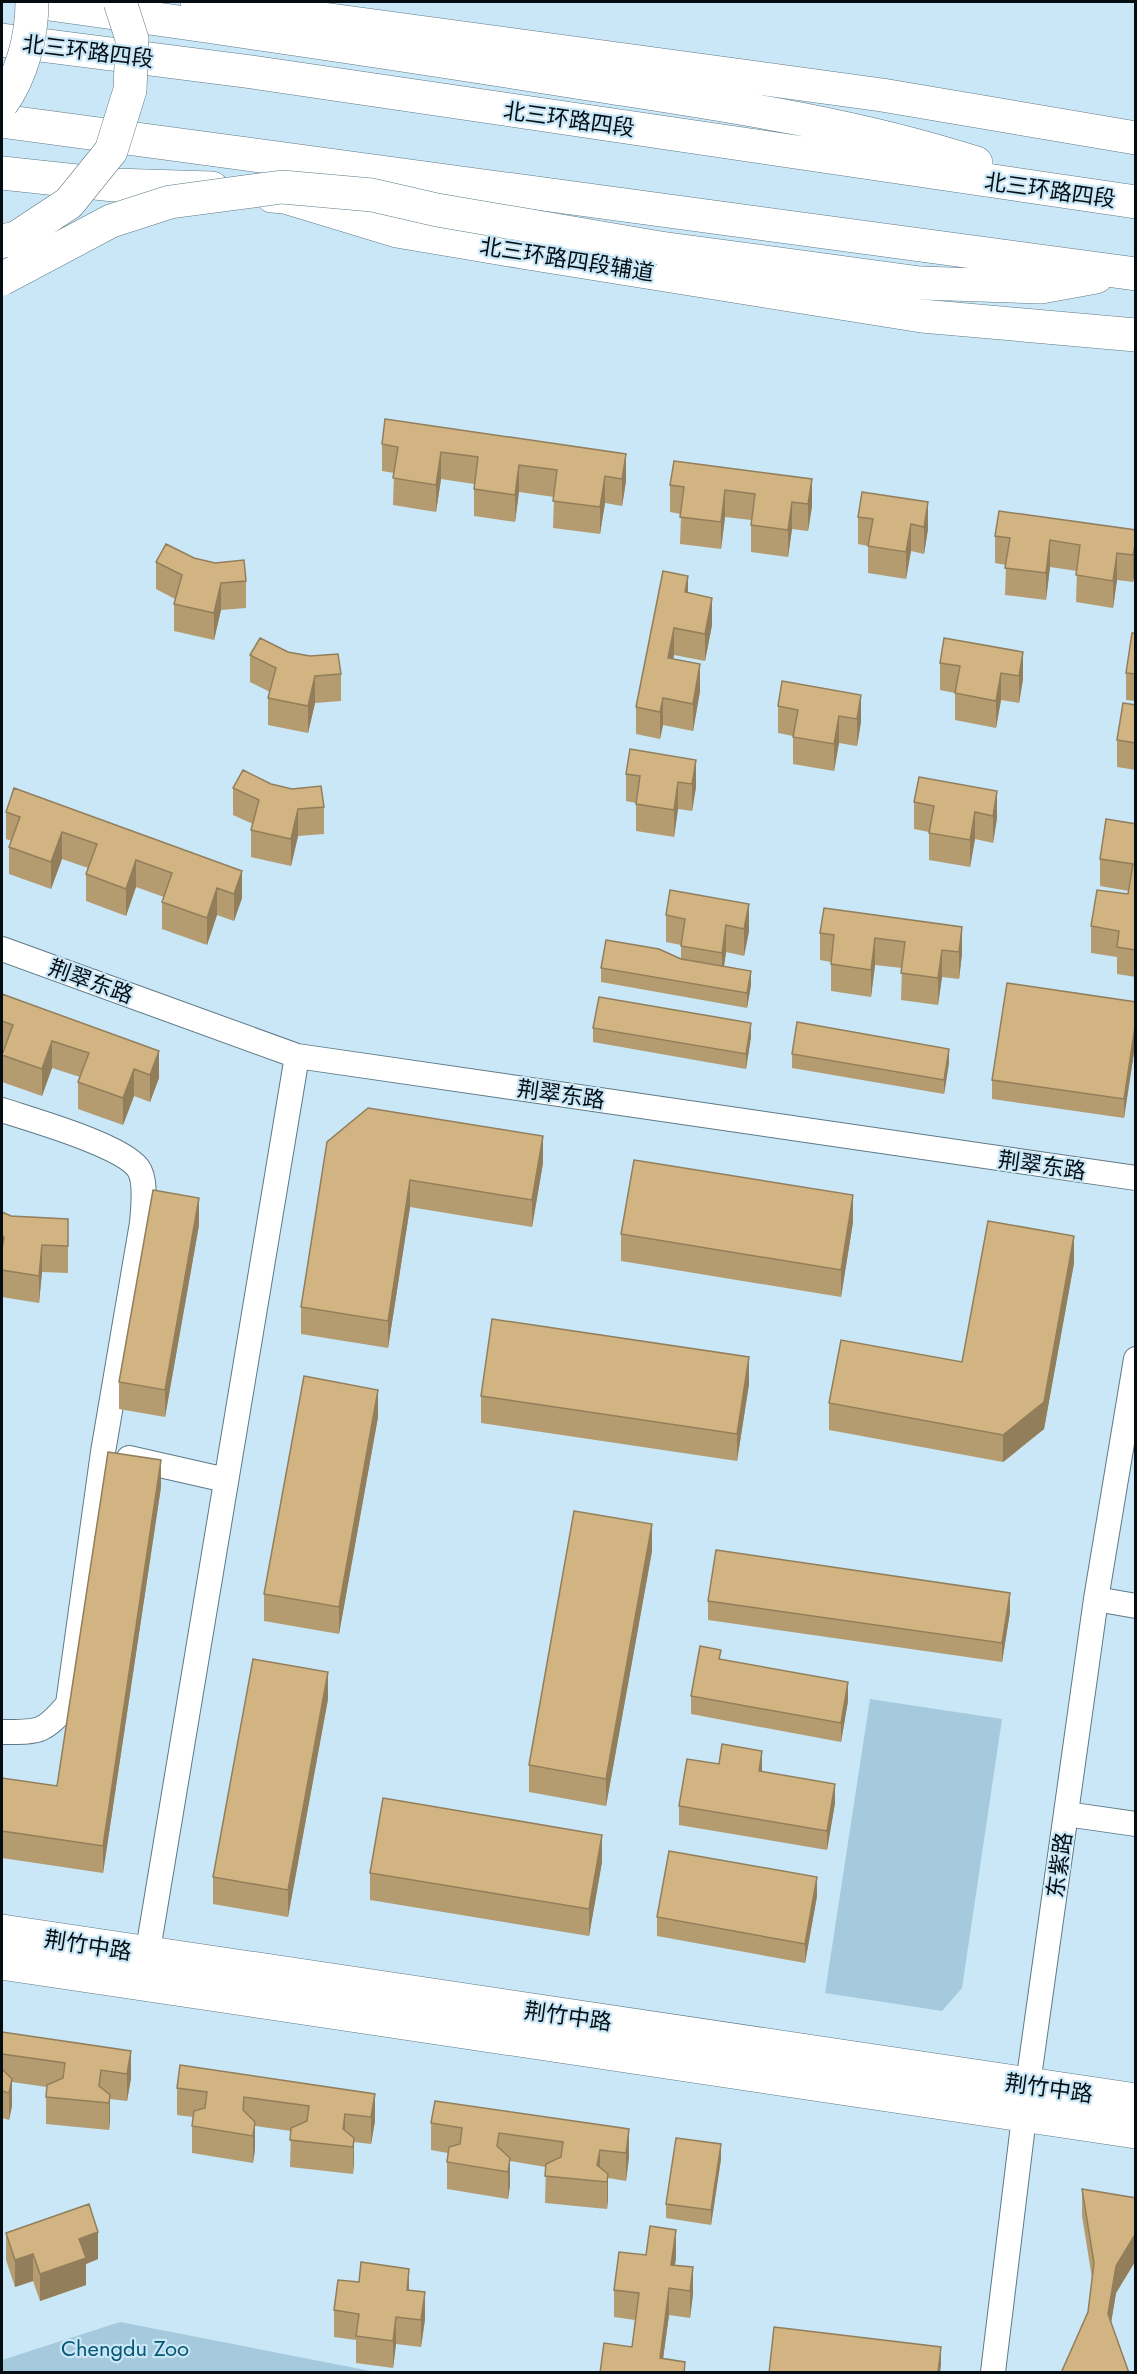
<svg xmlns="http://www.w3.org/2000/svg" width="1137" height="2374" font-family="Jost,'Noto Sans SC',sans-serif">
<rect width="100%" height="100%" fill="#c9e7f6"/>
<path fill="#a5cadd" d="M 870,1699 L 1002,1719 L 962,1988 L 942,2011 L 825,1993 Z
M 120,2322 L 376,2372 L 2,2372 L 2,2360 Z"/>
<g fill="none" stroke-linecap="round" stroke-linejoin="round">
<defs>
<path id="street" d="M 2,949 L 297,1056 L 1136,1178
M 2,1110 C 32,1120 121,1145 138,1168 C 147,1180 143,1209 142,1223 L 103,1452 L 68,1704 C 43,1734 38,1732 2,1732
M 129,1458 L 226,1480
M 1096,1599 L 1136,1606
M 1066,1814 L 1136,1824
M 145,1968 L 297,1056
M 993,2372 L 1028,2084 L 1096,1599 L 1136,1359"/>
<path id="secondary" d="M 197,2 L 882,95 L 1136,138
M 2,173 L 114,185 L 212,188
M 272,196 L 285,197 L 397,231 L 528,253 L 922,316 L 1136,335
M 2,1931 L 1136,2100
M 2,1963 L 1136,2132"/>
<path id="highway" d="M 35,2 C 216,27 396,53 576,82 C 710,103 846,121 976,163
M 2,40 L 252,72 L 1136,202
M 2,121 L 1136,274
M 660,248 L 920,283 L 1041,287 L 1096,277"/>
</defs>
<use href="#street" stroke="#5e7986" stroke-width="26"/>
<use href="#secondary" stroke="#5e7986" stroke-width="34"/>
<use href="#highway" stroke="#5e7986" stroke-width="34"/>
<use href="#street" stroke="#fff" stroke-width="24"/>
<use href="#secondary" stroke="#fff" stroke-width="33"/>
<use href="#highway" stroke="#fff" stroke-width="33"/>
<defs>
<path id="highway-bridge" d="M 2,103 C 22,75 32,36 32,2
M 2,241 L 16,238 L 69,203 L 111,151 L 130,90 L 132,39 L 120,2
M 2,279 L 111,221 L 170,202 L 282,187 L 372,195 L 437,210 L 660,248"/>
</defs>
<use href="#highway-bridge" stroke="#5e7986" stroke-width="34" stroke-linecap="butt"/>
<use href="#highway-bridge" stroke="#fff" stroke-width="33"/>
</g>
<path fill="#b49b70" d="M 382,444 L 626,454 L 626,481 L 622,506 L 605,503 L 600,534 L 553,528 L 554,497 L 519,492 L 515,522 L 474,516 L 474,484 L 441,479 L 436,512 L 393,505 L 394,473 L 382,471 Z
M 812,479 L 812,506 L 808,531 L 792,529 L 788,557 L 751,552 L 751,520 L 725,517 L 721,549 L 680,544 L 681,514 L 670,512 L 670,485 Z
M 862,492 L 928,529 L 924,554 L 911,551 L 906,579 L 868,573 L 868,546 L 858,544 L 858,517 Z
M 1136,530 L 1136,568 L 1133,582 L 1117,580 L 1113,608 L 1076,602 L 1077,571 L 1050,567 L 1046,600 L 1005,595 L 1006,565 L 995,563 L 995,536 Z
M 194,558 L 246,581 L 246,608 L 221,610 L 214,640 L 174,631 L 174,604 L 175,599 L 156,589 L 156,562 Z
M 688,593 L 712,625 L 705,661 L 674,655 L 673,659 L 700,691 L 693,731 L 663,725 L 660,739 L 636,734 L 636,707 Z
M 1136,633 L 1136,701 L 1126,700 L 1126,673 Z
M 288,652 L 341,674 L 341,701 L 315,703 L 308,733 L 268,725 L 268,698 L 270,692 L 250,682 L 250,655 Z
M 1023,652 L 1023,679 L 1019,703 L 1001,700 L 996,728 L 955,720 L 955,693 L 940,690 L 940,663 Z
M 861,695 L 861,722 L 857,746 L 839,743 L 834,771 L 793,764 L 793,736 L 778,733 L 778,706 Z
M 1136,705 L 1136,770 L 1117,767 L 1117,740 Z
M 630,749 L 696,787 L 692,811 L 678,809 L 674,837 L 636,831 L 636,803 L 626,801 L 626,774 Z
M 919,777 L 997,818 L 993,843 L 975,839 L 970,867 L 929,860 L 929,832 L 914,829 L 914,802 Z
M 271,784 L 324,807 L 324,834 L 298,836 L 291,866 L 251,857 L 251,830 L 253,824 L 233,815 L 233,788 Z
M 14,788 L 242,898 L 234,921 L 217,915 L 207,945 L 162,929 L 162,902 L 164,897 L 136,887 L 126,916 L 86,901 L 86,874 L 88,868 L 62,859 L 51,889 L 9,874 L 9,847 L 12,841 L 6,839 L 6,812 Z
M 1136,824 L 1136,977 L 1117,974 L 1117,957 L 1091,953 L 1091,926 L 1128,894 L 1129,891 L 1100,886 L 1100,859 Z
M 670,890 L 749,931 L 744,956 L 726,952 L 724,966 L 751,985 L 747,1008 L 601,982 L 601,968 L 681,959 L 681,945 L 666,942 L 666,915 Z
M 962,927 L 962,954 L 959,979 L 942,977 L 938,1005 L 901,1000 L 902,968 L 875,965 L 871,997 L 831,991 L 831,962 L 820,960 L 820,933 Z
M 2,994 L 159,1078 L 150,1102 L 134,1096 L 123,1125 L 78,1109 L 78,1082 L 80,1077 L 52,1068 L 42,1096 L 2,1082 L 2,1055 L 5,1049 L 2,1048 Z
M 1136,1002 L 1136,1039 L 1124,1118 L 992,1099 L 992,1080 Z
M 593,1028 L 751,1037 L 746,1069 L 593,1042 Z
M 792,1054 L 949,1063 L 944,1094 L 792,1068 Z
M 327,1142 L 543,1163 L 532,1227 L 410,1207 L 388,1348 L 301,1334 L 301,1307 Z
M 2,1212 L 11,1216 L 68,1219 L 68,1273 L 42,1272 L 39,1303 L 2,1297 Z
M 853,1222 L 841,1297 L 621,1261 L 621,1234 Z
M 199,1225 L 165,1417 L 119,1409 L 119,1382 Z
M 1074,1263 L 1044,1429 L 1003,1462 L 829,1430 L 829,1403 L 962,1362 Z
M 749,1384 L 737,1461 L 481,1423 L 481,1396 Z
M 378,1417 L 339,1634 L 264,1621 L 264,1594 Z
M 161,1487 L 103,1873 L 2,1858 L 2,1778 L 57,1786 Z
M 652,1551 L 606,1806 L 529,1792 L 529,1765 Z
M 708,1601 L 1010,1612 L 1002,1662 L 708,1620 Z
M 721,1659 L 848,1701 L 841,1742 L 691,1714 L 691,1696 Z
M 328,1699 L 288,1917 L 213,1904 L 213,1877 Z
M 719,1764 L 762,1770 L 762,1772 L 835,1803 L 827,1850 L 679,1825 L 679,1806 Z
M 602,1862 L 589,1936 L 370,1900 L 370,1873 Z
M 817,1896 L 805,1963 L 657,1936 L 657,1917 Z
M 2,2032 L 131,2051 L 131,2078 L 127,2101 L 110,2099 L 109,2130 L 46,2124 L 46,2097 L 47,2087 L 12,2082 L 12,2106 L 9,2120 L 2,2118 Z
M 177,2088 L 375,2094 L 375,2121 L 371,2144 L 354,2142 L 353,2174 L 290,2167 L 291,2131 L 255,2126 L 255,2149 L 253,2163 L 192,2153 L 192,2126 L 193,2117 L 177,2115 Z
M 431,2123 L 629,2129 L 629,2157 L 626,2181 L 608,2178 L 607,2209 L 545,2203 L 546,2167 L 510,2161 L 510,2185 L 508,2199 L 447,2189 L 447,2162 L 448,2153 L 431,2150 Z
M 721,2159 L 711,2225 L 666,2218 L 666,2204 Z
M 1082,2189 L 1136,2198 L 1136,2260 L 1116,2293 L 1111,2323 L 1088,2312 L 1092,2278 L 1082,2216 Z
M 6,2233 L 98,2259 L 86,2264 L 86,2285 L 40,2301 L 33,2281 L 15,2287 L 6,2260 Z
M 646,2255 L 676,2257 L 675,2265 L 693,2294 L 690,2318 L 669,2315 L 663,2359 L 685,2373 L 632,2347 L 635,2320 L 614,2317 L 614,2290 Z
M 409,2290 L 425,2319 L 421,2347 L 396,2344 L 393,2368 L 356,2363 L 356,2340 L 334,2337 L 334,2310 Z"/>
<path fill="#927e5b" d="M 441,452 L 441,479 L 436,512 L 436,485 Z
M 626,454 L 626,481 L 622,506 L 622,479 Z
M 519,465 L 519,492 L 515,522 L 515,495 Z
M 605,476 L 605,503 L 600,534 L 600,507 Z
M 812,479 L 812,506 L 808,531 L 808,504 Z
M 725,490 L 725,517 L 721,549 L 721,522 Z
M 792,502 L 792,529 L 788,557 L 788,530 Z
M 928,502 L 928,529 L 924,554 L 924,527 Z
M 911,524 L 911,551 L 906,579 L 906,552 Z
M 1050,540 L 1050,567 L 1046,600 L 1046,573 Z
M 1136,541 L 1136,568 L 1133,582 L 1133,555 Z
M 1117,553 L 1117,580 L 1113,608 L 1113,581 Z
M 688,576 L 688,603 L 685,592 Z
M 221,583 L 221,610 L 214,640 L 214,613 Z
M 712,598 L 712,625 L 705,661 L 705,634 Z
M 674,628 L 674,655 L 668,685 L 668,658 Z
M 1023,652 L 1023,679 L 1019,703 L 1019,676 Z
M 700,664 L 700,691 L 693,731 L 693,704 Z
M 1001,673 L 1001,700 L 996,728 L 996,701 Z
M 315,676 L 315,703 L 308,733 L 308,706 Z
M 861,695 L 861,722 L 857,746 L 857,719 Z
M 663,698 L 663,725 L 660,739 L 660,712 Z
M 839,716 L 839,743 L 834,771 L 834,744 Z
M 696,760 L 696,787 L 692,811 L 692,784 Z
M 678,782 L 678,809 L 674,837 L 674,810 Z
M 997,791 L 997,818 L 993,843 L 993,816 Z
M 298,809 L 298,836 L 291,866 L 291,839 Z
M 975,812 L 975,839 L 970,867 L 970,840 Z
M 62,832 L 62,859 L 51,889 L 51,862 Z
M 136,860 L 136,887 L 126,916 L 126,889 Z
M 242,871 L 242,898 L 234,921 L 234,894 Z
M 217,888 L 217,915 L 207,945 L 207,918 Z
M 749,904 L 749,931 L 744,956 L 744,929 Z
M 726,925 L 726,952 L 722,980 L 722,953 Z
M 962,927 L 962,954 L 959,979 L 959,952 Z
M 875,938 L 875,965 L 871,997 L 871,970 Z
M 942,950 L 942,977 L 938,1005 L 938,978 Z
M 751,971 L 751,985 L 747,1008 L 747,993 Z
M 1136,1020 L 1136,1039 L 1124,1118 L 1124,1099 Z
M 751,1023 L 751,1037 L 746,1069 L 746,1054 Z
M 52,1041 L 52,1068 L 42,1096 L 42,1069 Z
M 949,1049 L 949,1063 L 944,1094 L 944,1080 Z
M 159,1051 L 159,1078 L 150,1102 L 150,1075 Z
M 134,1069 L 134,1096 L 123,1125 L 123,1098 Z
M 543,1136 L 543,1163 L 532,1227 L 532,1200 Z
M 410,1180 L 410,1207 L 388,1348 L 388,1321 Z
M 853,1195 L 853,1222 L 841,1297 L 841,1270 Z
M 199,1198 L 199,1225 L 165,1417 L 165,1390 Z
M 1074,1236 L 1074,1263 L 1044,1429 L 1003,1462 L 1003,1435 Z
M 42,1245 L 42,1272 L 39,1303 L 39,1276 Z
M 749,1357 L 749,1384 L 737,1461 L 737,1434 Z
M 378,1390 L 378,1417 L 339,1634 L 339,1607 Z
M 161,1460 L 161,1487 L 103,1873 L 103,1846 Z
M 652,1524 L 652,1551 L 606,1806 L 606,1779 Z
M 1010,1593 L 1010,1612 L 1002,1662 L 1002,1643 Z
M 328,1672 L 328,1699 L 288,1917 L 288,1890 Z
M 848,1682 L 848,1701 L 841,1742 L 841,1723 Z
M 762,1751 L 762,1770 L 759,1790 L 759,1771 Z
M 835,1784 L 835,1803 L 827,1850 L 827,1831 Z
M 602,1835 L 602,1862 L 589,1936 L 589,1909 Z
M 817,1877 L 817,1896 L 805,1963 L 805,1944 Z
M 131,2051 L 131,2078 L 127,2101 L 127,2074 Z
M 12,2079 L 12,2106 L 9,2120 L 9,2093 Z
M 375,2094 L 375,2121 L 371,2144 L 371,2117 Z
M 110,2095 L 110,2122 L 109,2130 L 109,2103 Z
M 345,2114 L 345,2141 L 343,2129 Z
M 255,2122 L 255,2149 L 253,2163 L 253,2136 Z
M 629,2129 L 629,2157 L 626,2181 L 626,2153 Z
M 354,2138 L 354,2165 L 353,2174 L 353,2147 Z
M 721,2144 L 721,2159 L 711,2225 L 711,2210 Z
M 600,2150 L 600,2177 L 597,2165 Z
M 510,2158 L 510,2185 L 508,2199 L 508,2172 Z
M 608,2174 L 608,2201 L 607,2209 L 607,2182 Z
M 676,2230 L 676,2257 L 671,2292 L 671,2265 Z
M 98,2232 L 98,2259 L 86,2264 L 86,2285 L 40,2301 L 40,2274 L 79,2239 Z
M 1136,2233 L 1136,2260 L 1116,2293 L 1108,2341 L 1108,2314 L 1116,2266 Z
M 33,2254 L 33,2281 L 15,2287 L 15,2260 Z
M 693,2267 L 693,2294 L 690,2318 L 690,2291 Z
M 409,2269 L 409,2296 L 407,2290 Z
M 669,2288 L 669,2315 L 661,2373 L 660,2358 Z
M 425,2292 L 425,2319 L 421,2347 L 421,2320 Z
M 396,2317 L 396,2344 L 393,2368 L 393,2341 Z
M 941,2347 L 941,2365 L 940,2373 L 938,2373 Z"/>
<path fill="#d1b482" stroke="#927e5b" stroke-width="1.5" d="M 385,419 L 626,454 L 622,479 L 605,476 L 600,507 L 553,501 L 557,470 L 519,465 L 515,495 L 474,489 L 478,457 L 441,452 L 436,485 L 393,478 L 398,447 L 382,444 Z
M 674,461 L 812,479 L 808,504 L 792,502 L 788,530 L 751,525 L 755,494 L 725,490 L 721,522 L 680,517 L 684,487 L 670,485 Z
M 862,492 L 928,502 L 924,527 L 911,524 L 906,552 L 868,546 L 873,519 L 858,517 Z
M 999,511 L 1136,530 L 1136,541 L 1133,555 L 1117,553 L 1113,581 L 1076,575 L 1080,545 L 1050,540 L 1046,573 L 1005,568 L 1010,538 L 995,536 Z
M 166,544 L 194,558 L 215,563 L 244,560 L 246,581 L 221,583 L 214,613 L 174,604 L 182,575 L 156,562 Z
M 663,571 L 688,576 L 685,592 L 712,598 L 705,634 L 674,628 L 668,658 L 700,664 L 693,704 L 663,698 L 660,712 L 636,707 Z
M 1132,633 L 1136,633 L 1136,674 L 1126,673 Z
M 260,638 L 288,652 L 310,656 L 338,654 L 341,674 L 315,676 L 308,706 L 268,698 L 276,668 L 250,655 Z
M 944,638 L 1023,652 L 1019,676 L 1001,673 L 996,701 L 955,693 L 960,666 L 940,663 Z
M 782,681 L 861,695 L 857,719 L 839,716 L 834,744 L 793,737 L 798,710 L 778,706 Z
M 1123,703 L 1136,705 L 1136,743 L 1117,740 Z
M 630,749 L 696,760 L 692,784 L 678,782 L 674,810 L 636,804 L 640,776 L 626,774 Z
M 243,770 L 271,784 L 292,789 L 321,786 L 324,807 L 298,809 L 291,839 L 251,830 L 259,800 L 233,788 Z
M 919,777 L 997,791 L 993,816 L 975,812 L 970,840 L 929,833 L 934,806 L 914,802 Z
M 14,788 L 242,871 L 234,894 L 217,888 L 207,918 L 162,902 L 172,873 L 136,860 L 126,889 L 86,874 L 97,844 L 62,832 L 51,862 L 9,847 L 20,817 L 6,812 Z
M 1106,819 L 1136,824 L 1136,950 L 1117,947 L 1119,931 L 1091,926 L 1097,890 L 1128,894 L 1133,864 L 1100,859 Z
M 670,890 L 749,904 L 744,929 L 726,925 L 722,953 L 681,946 L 685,919 L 666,915 Z
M 824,908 L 962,927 L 959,952 L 942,950 L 938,978 L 901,973 L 905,942 L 875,938 L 871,970 L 831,964 L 834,935 L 820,933 Z
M 606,940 L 659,949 L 681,959 L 751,971 L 747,993 L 601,968 Z
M 1007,983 L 1136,1002 L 1136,1020 L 1124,1099 L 992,1080 Z
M 2,994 L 159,1051 L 150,1075 L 134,1069 L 123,1098 L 78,1082 L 89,1053 L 52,1041 L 42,1069 L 2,1055 L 13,1025 L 2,1021 Z
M 599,997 L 751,1023 L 746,1054 L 593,1028 Z
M 797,1022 L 949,1049 L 944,1080 L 792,1054 Z
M 368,1108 L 543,1136 L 532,1200 L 410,1180 L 388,1321 L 301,1307 L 327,1142 Z
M 634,1160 L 853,1195 L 841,1270 L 621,1234 Z
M 153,1190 L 199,1198 L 165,1390 L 119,1382 Z
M 2,1212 L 11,1216 L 68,1219 L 68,1246 L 42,1245 L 39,1276 L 2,1270 L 2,1250 L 4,1237 L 2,1236 Z
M 988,1221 L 1074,1236 L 1044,1402 L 1003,1435 L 829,1403 L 841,1340 L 962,1362 Z
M 492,1319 L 749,1357 L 737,1434 L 481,1396 Z
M 304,1376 L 378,1390 L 339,1607 L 264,1594 Z
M 108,1452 L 161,1460 L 103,1846 L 2,1831 L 2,1778 L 57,1786 Z
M 574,1511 L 652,1524 L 606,1779 L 529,1765 Z
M 716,1550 L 1010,1593 L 1002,1643 L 708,1601 Z
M 700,1646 L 721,1650 L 719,1659 L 848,1682 L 841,1723 L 691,1696 Z
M 253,1659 L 328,1672 L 288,1890 L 213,1877 Z
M 722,1744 L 762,1751 L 759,1771 L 835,1784 L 827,1831 L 679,1806 L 687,1759 L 719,1764 Z
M 383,1798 L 602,1835 L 589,1909 L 370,1873 Z
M 669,1851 L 817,1877 L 805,1944 L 657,1917 Z
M 2,2032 L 131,2051 L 127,2074 L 101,2070 L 99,2086 L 110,2095 L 109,2103 L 46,2097 L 47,2085 L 63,2078 L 65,2063 L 2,2054 Z
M 180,2065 L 375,2094 L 371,2117 L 345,2114 L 343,2129 L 354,2138 L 353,2147 L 290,2140 L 291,2128 L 307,2121 L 309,2106 L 244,2097 L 243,2110 L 255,2122 L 253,2136 L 192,2126 L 194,2111 L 205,2108 L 207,2092 L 177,2088 Z
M 2,2069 L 12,2079 L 9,2093 L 2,2091 Z
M 435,2101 L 629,2129 L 626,2153 L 600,2150 L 597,2165 L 608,2174 L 607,2182 L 545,2176 L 546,2164 L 561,2157 L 563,2142 L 499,2133 L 497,2146 L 510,2158 L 508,2172 L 447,2162 L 449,2147 L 460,2144 L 462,2128 L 431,2123 Z
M 676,2138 L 721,2144 L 711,2210 L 666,2204 Z
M 1082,2189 L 1136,2198 L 1136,2233 L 1116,2266 L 1108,2314 L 1129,2373 L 1061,2373 L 1088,2312 L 1094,2263 Z
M 89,2204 L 98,2232 L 79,2239 L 86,2258 L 40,2274 L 33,2254 L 15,2260 L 6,2233 Z
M 650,2226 L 676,2230 L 671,2265 L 693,2267 L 690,2291 L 669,2288 L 660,2358 L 685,2362 L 684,2373 L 600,2373 L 604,2343 L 632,2347 L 639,2293 L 614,2290 L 619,2252 L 646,2255 Z
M 361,2262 L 409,2269 L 407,2290 L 425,2292 L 421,2320 L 396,2317 L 393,2341 L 356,2336 L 359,2314 L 334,2310 L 338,2280 L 359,2282 Z
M 774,2327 L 941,2347 L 938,2373 L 769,2373 Z"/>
<g text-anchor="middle" stroke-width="4.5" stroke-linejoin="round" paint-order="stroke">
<g font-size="22" fill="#040d12" stroke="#c9e7f6">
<text transform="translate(88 51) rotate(7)" y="8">北三环路四段</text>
<text transform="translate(569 119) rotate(8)" y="8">北三环路四段</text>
<text transform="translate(1050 190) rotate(8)" y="8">北三环路四段</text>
<text transform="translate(567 259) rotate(9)" y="8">北三环路四段辅道</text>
<text transform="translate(91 981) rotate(20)" y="8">荆翠东路</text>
<text transform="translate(561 1094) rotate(8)" y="8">荆翠东路</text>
<text transform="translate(1042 1165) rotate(8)" y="8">荆翠东路</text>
<text transform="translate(1059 1865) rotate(-82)" y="8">东紫路</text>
<text transform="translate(88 1945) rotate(9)" y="8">荆竹中路</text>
<text transform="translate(568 2016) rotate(8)" y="8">荆竹中路</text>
<text transform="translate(1049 2088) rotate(8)" y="8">荆竹中路</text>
</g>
<g font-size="22" fill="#055774" stroke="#c9e7f6">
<text x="125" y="2356">Chengdu Zoo</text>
</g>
</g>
<rect width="1137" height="2374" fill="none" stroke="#040d12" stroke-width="6"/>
</svg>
